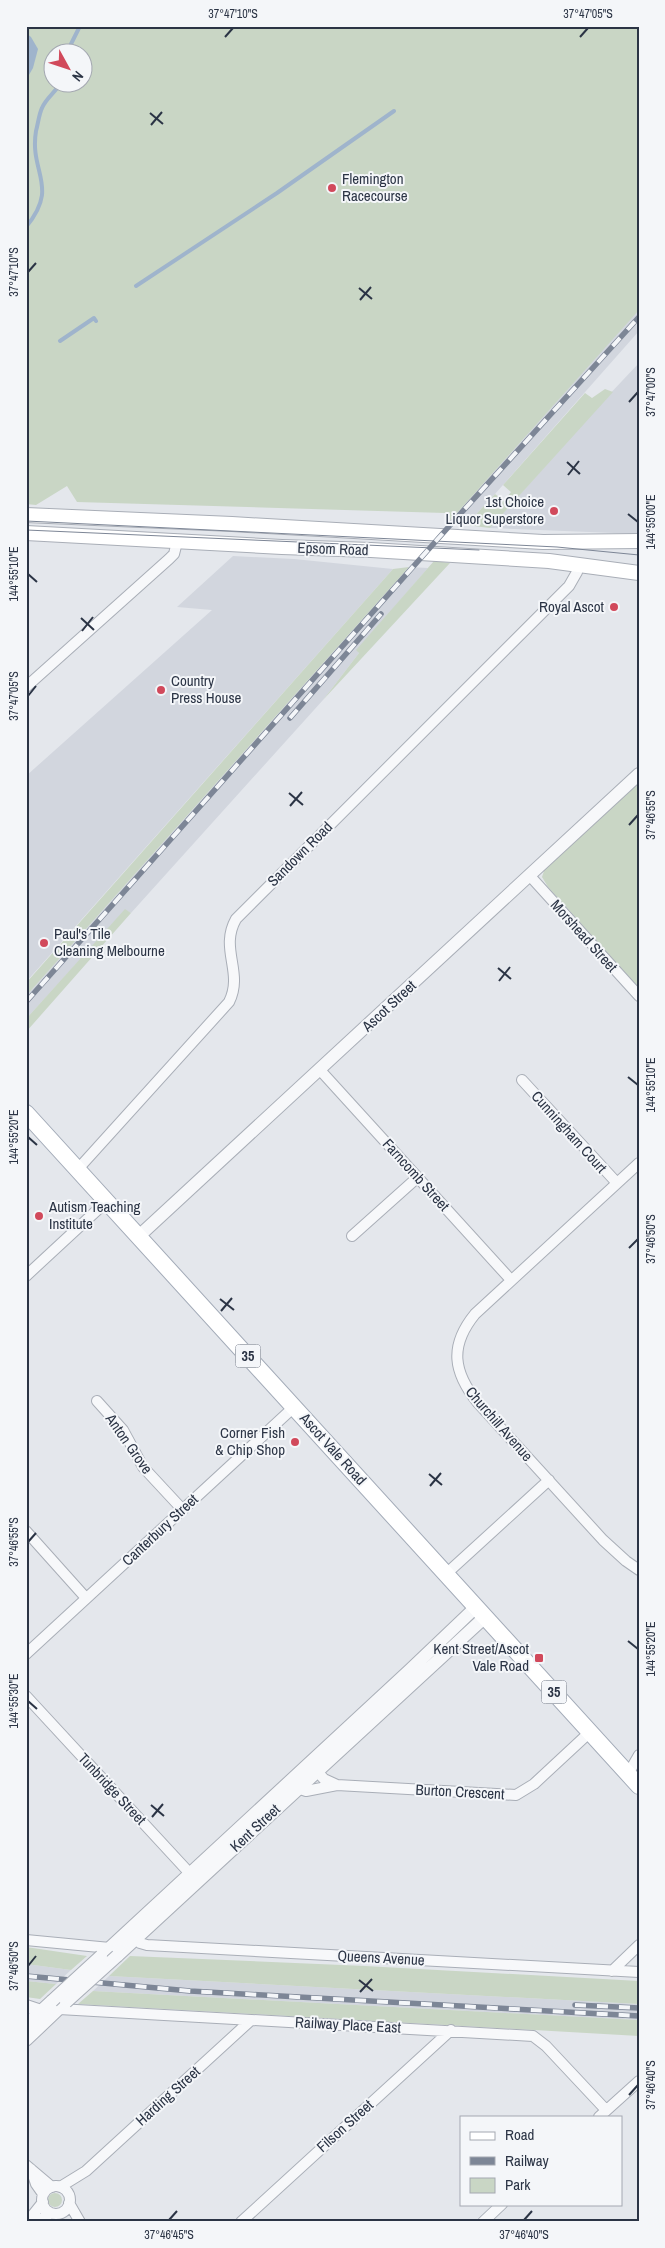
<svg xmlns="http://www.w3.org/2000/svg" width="665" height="2248" font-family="'Archivo Narrow',sans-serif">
<rect width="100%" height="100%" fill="#e4e7ec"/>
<path fill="#d2d6de" d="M 639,309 L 639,331 L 495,494 L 466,525 L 448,523 Z
M 639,363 L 639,534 L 490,528 L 605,399 Z
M 233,556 L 294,559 L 393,569 L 26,982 L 26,776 L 212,610 L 177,607 Z
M 409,567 L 428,568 L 357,650 L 359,653 L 323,700 L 131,913 L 125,910 L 26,1019 L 26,996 Z
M 26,1964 L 71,1970 L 56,1984 L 26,1981 Z
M 109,1976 L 639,2004 L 639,2020 L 93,1991 Z"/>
<path fill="#c9d6c5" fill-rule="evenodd" d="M 26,26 L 639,26 L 639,310 L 448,523 L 445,513 L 77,502 L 67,486 L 36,505 L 26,504 ZM 52,52 L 82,52 L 82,82 L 52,82 Z
M 605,389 L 613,392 L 490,528 L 466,525 L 495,494 L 504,501 L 511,492 L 503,485 L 585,393 L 592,398 Z
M 434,561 L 450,563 L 323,700 L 359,653 L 356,650 Z
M 409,567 L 26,996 L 26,983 L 393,569 Z
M 639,782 L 639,988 L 548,887 L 542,877 L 545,868 Z
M 125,909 L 131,913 L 26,1032 L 26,1019 Z
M 26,1947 L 87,1956 L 71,1970 L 26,1964 Z
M 130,1956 L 365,1966 L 639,1981 L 639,2004 L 109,1976 Z
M 26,1981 L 56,1984 L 40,1999 L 26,1997 Z
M 93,1991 L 639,2020 L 639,2036 L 78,2004 Z
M48 2200a7 7 0 1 1 14 0a7 7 0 1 1-14 0Z"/>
<path fill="#9fb4cc" d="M 26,33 L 31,37 L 38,49 L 33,68 L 26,80 Z"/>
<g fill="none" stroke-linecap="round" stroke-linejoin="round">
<path stroke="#9fb4cc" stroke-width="4" d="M 67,52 L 80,26
M 26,227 C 60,186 29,173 36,131 C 38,124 39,114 42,108 C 46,98 56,92 61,82
M 136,286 L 277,193 L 394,111
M 60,341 L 94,318 L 96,321"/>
<defs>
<path id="minor" d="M 26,687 L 169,559 L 174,554 L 177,542
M 530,876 L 639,996
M 320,1070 L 511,1280
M 522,1080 L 617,1183
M 639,1163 L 475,1314 C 449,1346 453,1372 478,1403 L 603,1540 L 626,1561 L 639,1570
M 78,1169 L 229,1002 C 244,972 219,949 236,919 L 569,586 L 577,572 L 579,564
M 352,1236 L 418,1177
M 26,1276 L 107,1201
M 97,1401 L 123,1430 L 143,1467 L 182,1509
M 26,1531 L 86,1598
M 446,1574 L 549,1480
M 26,1654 L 294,1407
M 26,1696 L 195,1879
M 312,1766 L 324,1779 L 337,1785
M 628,1774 L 639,1755
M 294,1787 L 306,1791 L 337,1785 L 516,1795 L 534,1784 L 590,1732
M 131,1935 L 140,1943 L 147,1945 L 639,1972
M 26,1940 L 110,1948
M 612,1971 L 639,1945
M 59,2009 L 533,2036 L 546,2046 L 606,2110
M 599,2117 L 639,2081
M 26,2165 L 52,2187
M 31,2169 L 36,2184 L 43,2194
M42 2200a14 14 0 1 1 28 0a14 14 0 1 1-28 0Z
M 60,2187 L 86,2171 L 250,2021
M 69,2203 L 80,2222
M 27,2222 L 43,2202
M 36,2222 L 51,2213
M 241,2222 L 451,2030
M 483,2222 L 502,2204"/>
<path id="tertiary" d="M 139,1236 L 639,774
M 101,1956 L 410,1670 L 476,1607
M 117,1956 L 485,1617
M 26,2006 L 41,2011
M 26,2025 L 52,2001
M 26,2040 L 66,2002"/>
<path id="secondary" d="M 26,515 L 232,524 L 543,542 L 639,541
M 26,533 L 282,547 L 371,550 L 549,561 L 639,573"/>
<path id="primary" d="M 26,1113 L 639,1786"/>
</defs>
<use href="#minor" stroke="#a9aeb7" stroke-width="12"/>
<use href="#tertiary" stroke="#a9aeb7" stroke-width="14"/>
<use href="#secondary" stroke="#a9aeb7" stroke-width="16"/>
<use href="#primary" stroke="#a3abb8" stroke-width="18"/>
<use href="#minor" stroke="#f7f8fa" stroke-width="10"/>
<use href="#tertiary" stroke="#f7f8fa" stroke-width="12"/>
<use href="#secondary" stroke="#fff" stroke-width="14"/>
<use href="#primary" stroke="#fff" stroke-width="16"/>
<path stroke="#7d8696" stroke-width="1" d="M 26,521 L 557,547 L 639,555
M 26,530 L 479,550"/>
<defs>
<path id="rail" d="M 290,718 L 381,614
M 26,1002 L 452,523 L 639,317
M 26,1976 L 190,1991 L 639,2016
M 575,2005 L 639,2008"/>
</defs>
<use href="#rail" stroke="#7d8696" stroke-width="5.5"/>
<use href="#rail" stroke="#f4f6f9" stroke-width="4" stroke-dasharray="11" stroke-linecap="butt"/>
<defs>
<path id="tertiary-bridge" d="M 52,2001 L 101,1956
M 66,2002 L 117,1956"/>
</defs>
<use href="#tertiary-bridge" stroke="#a9aeb7" stroke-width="14" stroke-linecap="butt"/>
<use href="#tertiary-bridge" stroke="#f7f8fa" stroke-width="12"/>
</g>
<path fill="none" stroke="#2b3445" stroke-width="2" d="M 225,37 L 233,28M 580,37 L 588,28M 150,113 L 163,124M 151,125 L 162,112M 28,272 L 36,263M 359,288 L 372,299M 360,300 L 371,287M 629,402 L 638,392M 567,462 L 580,474M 568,475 L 579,461M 628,514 L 638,522M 28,574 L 37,582M 81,618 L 94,630M 82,631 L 93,617M 28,696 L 36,686M 289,793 L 303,805M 290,806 L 302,792M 629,825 L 638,815M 498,968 L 511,979M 499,981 L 510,967M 628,1077 L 638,1085M 28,1137 L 37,1145M 629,1248 L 638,1239M 220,1299 L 234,1310M 221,1311 L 232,1298M 429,1474 L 442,1485M 430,1486 L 441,1473M 28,1542 L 36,1533M 628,1641 L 638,1649M 28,1701 L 37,1709M 151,1805 L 164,1816M 152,1817 L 163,1804M 28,1966 L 36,1956M 359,1980 L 373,1991M 360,1992 L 372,1979M 629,2095 L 638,2085M 169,2220 L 177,2211M 524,2220 L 532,2211"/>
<g fill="#d1495b" stroke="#f4f6f9" stroke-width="2">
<circle cx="332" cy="188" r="5"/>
<circle cx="554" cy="511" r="5"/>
<circle cx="614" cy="607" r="5"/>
<circle cx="161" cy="690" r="5"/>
<circle cx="44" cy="943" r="5"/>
<circle cx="39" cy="1216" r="5"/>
<circle cx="295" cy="1442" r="5"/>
<rect x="534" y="1653" width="10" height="10" rx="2.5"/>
</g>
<g text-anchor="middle" stroke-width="4" stroke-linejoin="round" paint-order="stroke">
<g fill="#f4f6f9" stroke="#676e7b" stroke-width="1">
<rect x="235.5" y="1344.5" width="25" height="23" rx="4"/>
<rect x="541.5" y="1680.5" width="25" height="23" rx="4"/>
</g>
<g font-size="14" font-weight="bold" fill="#2b3445">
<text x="248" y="1361">35</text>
<text x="554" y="1697">35</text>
</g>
<g font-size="15" fill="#2b3445" stroke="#f4f6f9" text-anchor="start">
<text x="342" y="184">Flemington<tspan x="342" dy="17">Racecourse</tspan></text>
<text x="544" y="507" text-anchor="end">1st Choice<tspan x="544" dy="17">Liquor Superstore</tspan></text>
<text x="604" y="612" text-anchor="end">Royal Ascot</text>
<text x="171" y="686">Country<tspan x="171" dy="17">Press House</tspan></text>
<text x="54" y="939">Paul's Tile<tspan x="54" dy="17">Cleaning Melbourne</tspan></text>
<text x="49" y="1212">Autism Teaching<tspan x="49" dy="17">Institute</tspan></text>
<text x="285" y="1438" text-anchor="end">Corner Fish<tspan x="285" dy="17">&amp; Chip Shop</tspan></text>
<text x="529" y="1654" text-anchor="end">Kent Street/Ascot<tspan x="529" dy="17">Vale Road</tspan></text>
</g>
<g font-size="15" fill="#2b3445" stroke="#f4f6f9">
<text transform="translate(333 549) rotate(2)" y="5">Epsom Road</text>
<text transform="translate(300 854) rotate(-45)" y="5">Sandown Road</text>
<text transform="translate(584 936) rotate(48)" y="5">Morshead Street</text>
<text transform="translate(389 1006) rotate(-43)" y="5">Ascot Street</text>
<text transform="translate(569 1132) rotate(48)" y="5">Cunningham Court</text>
<text transform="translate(416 1175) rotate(48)" y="5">Farncomb Street</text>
<text transform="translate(499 1424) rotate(49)" y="5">Churchill Avenue</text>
<text transform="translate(129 1444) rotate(55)" y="5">Anton Grove</text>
<text transform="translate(333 1449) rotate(48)" y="5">Ascot Vale Road</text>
<text transform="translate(160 1530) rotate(-43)" y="5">Canterbury Street</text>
<text transform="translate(112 1789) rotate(47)" y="5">Tunbridge Street</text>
<text transform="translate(460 1792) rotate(3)" y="5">Burton Crescent</text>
<text transform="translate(255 1828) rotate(-43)" y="5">Kent Street</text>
<text transform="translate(381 1958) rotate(3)" y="5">Queens Avenue</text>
<text transform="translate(348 2025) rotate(3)" y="5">Railway Place East</text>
<text transform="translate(168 2096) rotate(-42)" y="5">Harding Street</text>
<text transform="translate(345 2126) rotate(-42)" y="5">Filson Street</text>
</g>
</g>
<rect width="665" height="2248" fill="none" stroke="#f4f6f9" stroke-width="55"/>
<rect x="460" y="2116" width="162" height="90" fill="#f4f6f9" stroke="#a4a8b1"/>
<rect x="470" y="2132" width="25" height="8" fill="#ffffff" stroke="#a4a8b1"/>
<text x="505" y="2140" font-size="15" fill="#2b3445">Road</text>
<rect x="470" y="2157" width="25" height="8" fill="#7d8696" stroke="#a4a8b1"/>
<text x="505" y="2166" font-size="15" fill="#2b3445">Railway</text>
<rect x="470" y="2178" width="25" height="15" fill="#c9d6c5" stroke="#a4a8b1"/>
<text x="505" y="2190" font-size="15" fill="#2b3445">Park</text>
<g transform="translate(68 68) rotate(130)"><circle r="24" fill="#f4f6f9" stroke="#a4a8b1"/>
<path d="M0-4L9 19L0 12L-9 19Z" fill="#d1495b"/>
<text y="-8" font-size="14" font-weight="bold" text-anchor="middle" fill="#2b3445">N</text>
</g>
<rect x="28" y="28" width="610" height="2192" fill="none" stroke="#2b3445" stroke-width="2"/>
<g font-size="12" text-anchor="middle" fill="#2b3445">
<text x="233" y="18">37°47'10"S</text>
<text x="588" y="18">37°47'05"S</text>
<text transform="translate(14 272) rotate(-90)" y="4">37°47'10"S</text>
<text transform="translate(651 392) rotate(-90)" y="4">37°47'00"S</text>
<text transform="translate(651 522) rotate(-90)" y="4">144°55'00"E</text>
<text transform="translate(14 574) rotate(-90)" y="4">144°55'10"E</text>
<text transform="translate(14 696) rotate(-90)" y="4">37°47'05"S</text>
<text transform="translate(651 815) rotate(-90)" y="4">37°46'55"S</text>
<text transform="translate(651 1085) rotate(-90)" y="4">144°55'10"E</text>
<text transform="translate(14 1137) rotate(-90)" y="4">144°55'20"E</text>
<text transform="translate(651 1239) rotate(-90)" y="4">37°46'50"S</text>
<text transform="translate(14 1542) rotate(-90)" y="4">37°46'55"S</text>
<text transform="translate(651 1649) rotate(-90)" y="4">144°55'20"E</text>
<text transform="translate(14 1701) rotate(-90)" y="4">144°55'30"E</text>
<text transform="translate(14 1966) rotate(-90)" y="4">37°46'50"S</text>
<text transform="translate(651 2085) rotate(-90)" y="4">37°46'40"S</text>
<text x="169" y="2239">37°46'45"S</text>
<text x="524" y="2239">37°46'40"S</text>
</g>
</svg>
